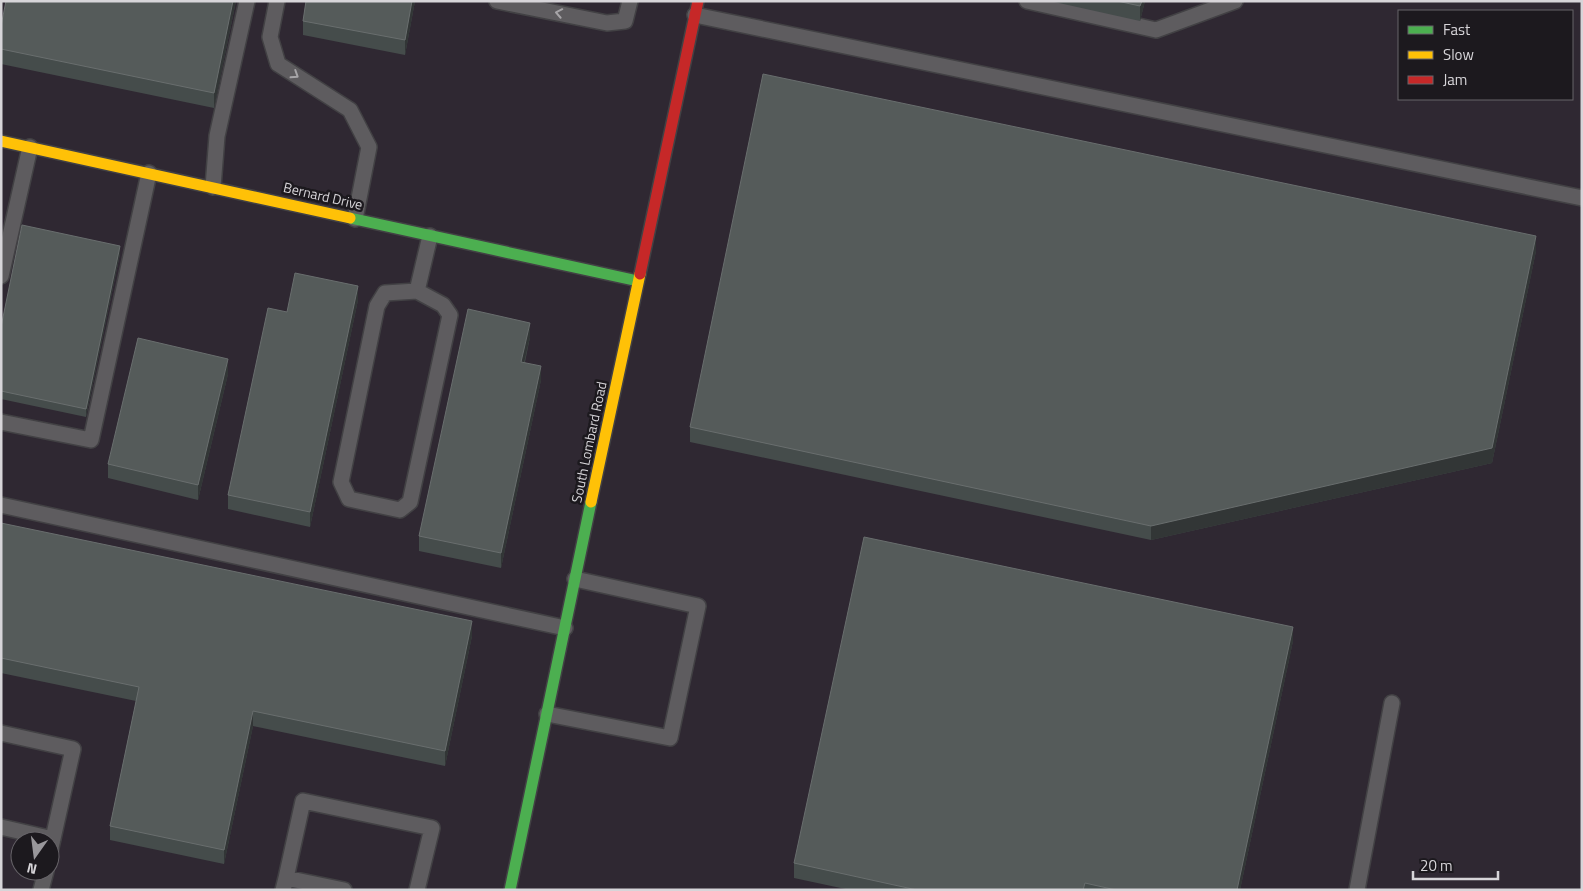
<svg xmlns="http://www.w3.org/2000/svg" width="1583" height="891" font-family="'Titillium Web',sans-serif">
<rect width="100%" height="100%" fill="#252327"/>
<path fill="#2f2832" fill-rule="evenodd" d="M 1,1 L 1582,1 L 1582,890 L 1,890 ZM 1399,11 L 1572,11 L 1572,99 L 1399,99 ZM 20,841 L 50,841 L 50,871 L 20,871 Z"/>
<g fill="none" stroke-linecap="round" stroke-linejoin="round">
<defs>
<path id="lane" d="M 277,1 L 270,37 L 278,64 L 350,110 L 369,147 L 355,219
M 497,1 L 607,23 L 625,21 L 630,1
M 1027,1 L 1156,30 L 1235,1
M 695,15 L 1582,198
M 213,187 L 217,136 L 247,1
M 1,276 L 30,147
M 417,291 L 443,305 L 450,315 L 410,502 L 400,510 L 349,499 L 341,482 L 377,306 L 385,293 Z
M 417,291 L 430,236
M 1,422 L 91,440 L 149,173
M 1,505 L 565,628
M 547,714 L 670,738 L 698,606 L 575,579
M 1,733 L 73,749 L 50,852
M 1,827 L 53,839
M 286,878 L 303,801 L 432,828 L 417,890
M 41,890 L 46,871
M 283,890 L 286,878 L 344,890
M 1357,890 L 1392,703"/>
<path id="fast" d="M 350,218 L 638,281
M 510,890 L 591,502"/>
<path id="slow" d="M 1,141 L 350,218
M 591,502 L 640,274"/>
<path id="jam" d="M 640,274 L 698,1"/>
</defs>
<use href="#lane" stroke="#424144" stroke-width="18"/>
<use href="#fast" stroke="#424144" stroke-width="14"/>
<use href="#slow" stroke="#424144" stroke-width="14"/>
<use href="#jam" stroke="#424144" stroke-width="14"/>
<use href="#lane" stroke="#5e5c5f" stroke-width="15"/>
<use href="#fast" stroke="#4caf50" stroke-width="11"/>
<use href="#slow" stroke="#ffc107" stroke-width="11"/>
<use href="#jam" stroke="#c62828" stroke-width="11"/>
</g>
<path fill="#454c4b" d="M 236,1 L 214,108 L 1,64 L 1,26 Z
M 306,1 L 415,1 L 405,55 L 303,35 L 303,21 Z
M 1050,1 L 1145,1 L 1140,21 Z
M 1536,251 L 1492,463 L 1151,540 L 690,442 L 690,427 Z
M 120,254 L 86,417 L 1,399 L 1,327 Z
M 358,300 L 310,527 L 228,509 L 228,495 L 287,312 Z
M 530,337 L 525,362 L 541,380 L 501,568 L 419,551 L 419,536 Z
M 228,374 L 198,500 L 108,478 L 108,464 Z
M 1,523 L 472,636 L 445,766 L 253,726 L 224,864 L 110,840 L 110,826 L 136,701 L 1,673 Z
M 1293,641 L 1240,890 L 850,890 L 794,878 L 794,863 Z"/>
<path fill="#323636" d="M 233,1 L 236,1 L 214,108 L 214,93 Z
M 412,1 L 415,1 L 405,55 L 405,40 Z
M 1142,1 L 1145,1 L 1140,21 L 1140,6 Z
M 1536,236 L 1536,251 L 1492,463 L 1151,540 L 1151,526 Z
M 120,246 L 120,254 L 86,417 L 86,409 Z
M 358,286 L 358,300 L 310,527 L 310,512 Z
M 530,323 L 530,337 L 521,376 L 521,362 Z
M 228,359 L 228,374 L 198,500 L 198,485 Z
M 541,366 L 541,380 L 501,568 L 501,553 Z
M 472,621 L 472,636 L 445,766 L 445,751 Z
M 1293,627 L 1293,641 L 1240,890 L 1237,890 Z
M 253,711 L 253,726 L 224,864 L 224,850 Z"/>
<path fill="#555b5a" stroke="#696e6e" d="M 6,1 L 233,1 L 214,93 L 1,49 L 1,26 Z
M 306,1 L 412,1 L 405,40 L 303,21 Z
M 1117,1 L 1142,1 L 1140,6 Z
M 763,74 L 1536,236 L 1492,448 L 1151,526 L 690,427 Z
M 22,225 L 120,246 L 86,409 L 1,391 L 1,327 Z
M 295,273 L 358,286 L 310,512 L 228,495 L 268,308 L 287,312 Z
M 468,309 L 530,323 L 521,362 L 541,366 L 501,553 L 419,536 Z
M 138,338 L 228,359 L 198,485 L 108,464 Z
M 1,523 L 472,621 L 445,751 L 253,711 L 224,850 L 110,826 L 139,687 L 1,658 Z
M 864,537 L 1293,627 L 1237,890 L 1116,890 L 1085,883 L 1083,890 L 917,890 L 794,863 Z"/>
<defs><path id="oneway-chevron" d="M-2-3.5L2.5 0L-2 3.5" fill="none" stroke-width="1.6" stroke-linecap="round" stroke-linejoin="round" transform="scale(1.25)"/></defs>
<g stroke="#a7a5a8">
<use href="#oneway-chevron" transform="translate(559 13) rotate(-169)"/>
<use href="#oneway-chevron" transform="translate(295 75) rotate(33)"/>
</g>
<g text-anchor="middle" stroke-width="5" stroke-linejoin="round" paint-order="stroke">
<g font-size="14" fill="#d7d5d9" stroke="#1c191e">
<text transform="translate(323 196) rotate(13)" y="5">Bernard Drive</text>
<text transform="translate(589 442) rotate(-78)" y="5">South Lombard Road</text>
</g>
</g>
<rect width="1583" height="891" fill="none" stroke="#d7d5d9" stroke-width="5"/>
<rect x="1398" y="10" width="175" height="90" fill="#1c191e" stroke="#676469"/>
<rect x="1408" y="26" width="25" height="8" fill="#4caf50" stroke="#676469"/>
<text x="1443" y="35" font-size="15" fill="#d7d5d9">Fast</text>
<rect x="1408" y="51" width="25" height="8" fill="#ffc107" stroke="#676469"/>
<text x="1443" y="60" font-size="15" fill="#d7d5d9">Slow</text>
<rect x="1408" y="76" width="25" height="8" fill="#c62828" stroke="#676469"/>
<text x="1443" y="85" font-size="15" fill="#d7d5d9">Jam</text>
<g transform="translate(35 856) rotate(194)"><circle r="24" fill="#1c191e" stroke="#676469"/>
<path d="M0-4L9 19L0 12L-9 19Z" fill="#99979b"/>
<text y="-8" font-size="14" font-weight="bold" text-anchor="middle" fill="#d7d5d9">N</text>
</g>
<path d="M1413 871v8h85v-8" fill="none" stroke="#d7d5d9" stroke-width="2.5"/>
<text x="1420" y="871" font-size="15" fill="#d7d5d9" stroke="#1c191e" stroke-width="4" paint-order="stroke">20 m</text>
</svg>
